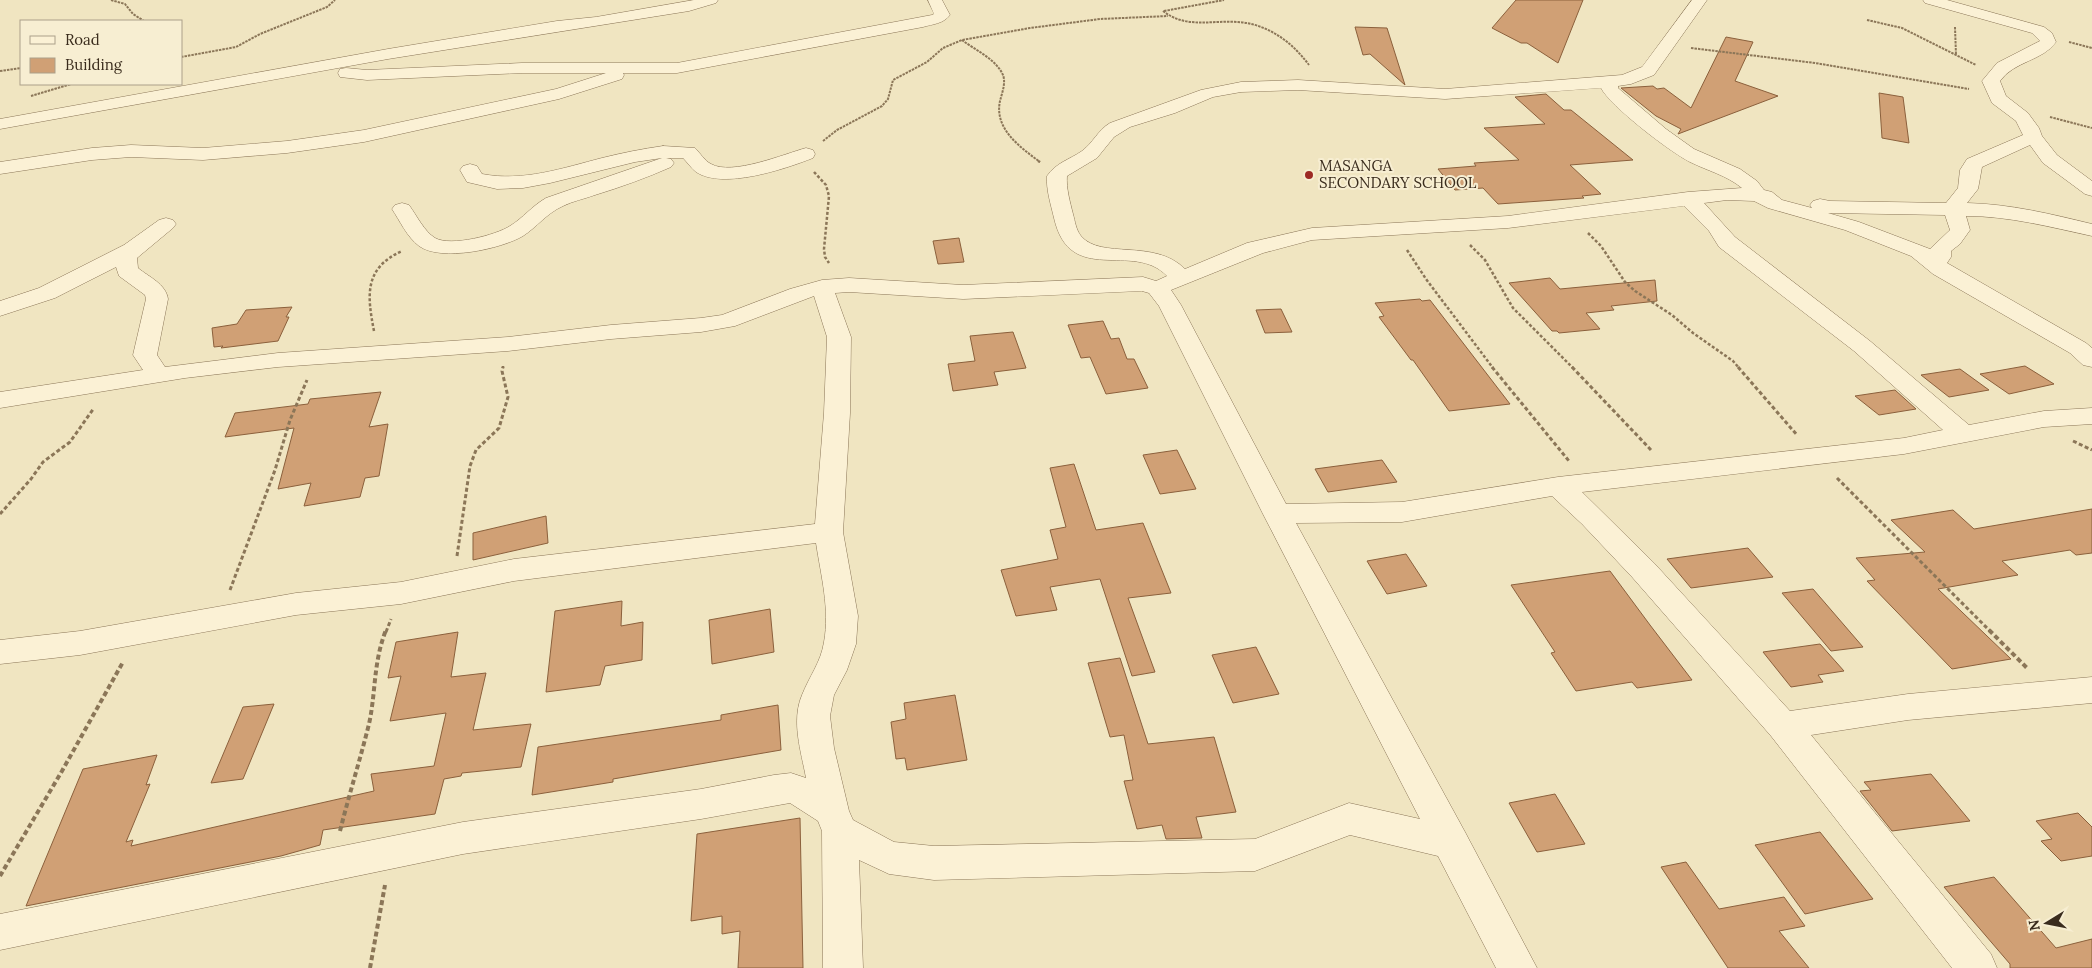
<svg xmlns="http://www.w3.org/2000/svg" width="2092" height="968" font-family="Lora,serif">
<rect width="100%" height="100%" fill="#f0e5c1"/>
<path fill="#d0a075" stroke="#8b603c" d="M 1516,0 L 1583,0 L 1558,63 L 1527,43 L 1521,43 L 1492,28 Z
M 1355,27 L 1387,28 L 1405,85 L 1370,54 L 1363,55 Z
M 1726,37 L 1753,42 L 1735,81 L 1778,96 L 1678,134 L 1681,129 L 1656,116 L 1621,88 L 1653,86 L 1657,89 L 1664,88 L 1691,108 Z
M 1879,93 L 1903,97 L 1909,143 L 1882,138 Z
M 1546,94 L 1564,110 L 1571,110 L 1633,160 L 1570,165 L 1601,194 L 1582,196 L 1584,198 L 1498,204 L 1483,188 L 1455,190 L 1438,169 L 1476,166 L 1474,163 L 1519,160 L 1484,128 L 1545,124 L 1515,97 Z
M 959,238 L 964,262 L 938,264 L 933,241 Z
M 1550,278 L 1560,289 L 1655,280 L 1657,301 L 1611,306 L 1614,310 L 1586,313 L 1600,329 L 1559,333 L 1557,331 L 1552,331 L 1509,283 Z
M 1420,299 L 1422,301 L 1430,300 L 1510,404 L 1449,411 L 1413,360 L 1411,360 L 1379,317 L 1384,316 L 1375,303 Z
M 292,307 L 286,317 L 289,317 L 278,341 L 221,348 L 223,346 L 214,347 L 212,328 L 237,324 L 246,310 Z
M 1281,309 L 1292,332 L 1265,333 L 1256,310 Z
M 1103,321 L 1111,339 L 1119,338 L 1127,359 L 1134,359 L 1148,388 L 1106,394 L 1090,357 L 1081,358 L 1068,325 Z
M 1013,332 L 1026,368 L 994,372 L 998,385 L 953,391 L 948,364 L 975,361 L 970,336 Z
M 2025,366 L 2054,384 L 2009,394 L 1980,374 Z
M 1960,369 L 1989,390 L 1949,397 L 1921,375 Z
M 1895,390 L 1916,409 L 1879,415 L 1855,396 Z
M 381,392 L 369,427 L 388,424 L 379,476 L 365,478 L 360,497 L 304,506 L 311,483 L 278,489 L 294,428 L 225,437 L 235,413 L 308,404 L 310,399 Z
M 1177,450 L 1196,489 L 1160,494 L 1143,455 Z
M 1382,460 L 1397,482 L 1328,492 L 1315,469 Z
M 1074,464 L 1096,530 L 1143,523 L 1171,593 L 1128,598 L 1155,672 L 1132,676 L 1100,579 L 1050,587 L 1057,610 L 1016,616 L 1001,570 L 1058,559 L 1050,530 L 1066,527 L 1050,468 Z
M 2092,509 L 2092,553 L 2076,555 L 2070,550 L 2002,561 L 2018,575 L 1938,589 L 2011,659 L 1952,669 L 1867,581 L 1875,580 L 1856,558 L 1925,552 L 1891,520 L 1953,510 L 1974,529 Z
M 546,516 L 548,543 L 473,560 L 473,533 Z
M 1748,548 L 1773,577 L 1691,588 L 1667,559 Z
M 1406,554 L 1427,586 L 1387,594 L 1367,561 Z
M 1610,571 L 1650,625 L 1692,680 L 1637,688 L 1632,682 L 1576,691 L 1551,653 L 1555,652 L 1511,585 Z
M 1813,589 L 1863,647 L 1831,651 L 1782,593 Z
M 622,601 L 621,626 L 643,622 L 642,660 L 605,666 L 600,685 L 546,692 L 555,611 Z
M 770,609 L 774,652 L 712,664 L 709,620 Z
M 458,632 L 451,677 L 486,673 L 473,730 L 531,724 L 521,767 L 462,773 L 461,776 L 444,779 L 435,814 L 323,830 L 320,845 L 281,856 L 26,906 L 83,769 L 157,755 L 146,785 L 150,784 L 126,842 L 133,840 L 131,846 L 374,791 L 371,774 L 434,766 L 446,713 L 390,721 L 401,676 L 388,678 L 396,642 Z
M 1820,644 L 1844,671 L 1818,675 L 1823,682 L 1791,687 L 1763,652 Z
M 1256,647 L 1279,694 L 1233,703 L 1212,655 Z
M 1120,658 L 1148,744 L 1214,737 L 1236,812 L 1196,817 L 1202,838 L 1166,839 L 1162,825 L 1137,829 L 1124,781 L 1133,780 L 1124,735 L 1110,737 L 1088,663 Z
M 955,695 L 967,760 L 907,770 L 905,758 L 896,759 L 891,722 L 906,719 L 904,703 Z
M 274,704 L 243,779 L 211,783 L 243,707 Z
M 778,705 L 781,750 L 613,779 L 613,782 L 532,795 L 538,747 L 721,720 L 721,715 Z
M 1931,774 L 1970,821 L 1892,831 L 1860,791 L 1871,790 L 1864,782 Z
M 1555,794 L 1585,844 L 1537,852 L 1509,803 Z
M 2078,813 L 2092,827 L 2092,856 L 2061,861 L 2041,841 L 2052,839 L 2036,821 Z
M 800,818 L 803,968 L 738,968 L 740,931 L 722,934 L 722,916 L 691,921 L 697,834 Z
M 1820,832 L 1873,899 L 1805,914 L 1755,845 Z
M 1686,862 L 1719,909 L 1784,897 L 1805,926 L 1779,931 L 1809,968 L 1728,968 L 1661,867 Z
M 1994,877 L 2056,948 L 2092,939 L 2092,968 L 2010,968 L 2010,964 L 1944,887 Z"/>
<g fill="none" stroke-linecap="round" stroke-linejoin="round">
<defs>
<path id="minor" d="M 694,0 L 718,0 L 716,3 L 689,11 L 388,59 L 0,129 L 0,119 L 388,49 L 557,21 L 596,17 Z
M 928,0 L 942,0 L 950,15 C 943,24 933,24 923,27 L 677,73 L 623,73 L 624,75 L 622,79 L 559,99 L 364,142 L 287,153 L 203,160 L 131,157 L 92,160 L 0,174 L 0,162 L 92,148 L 131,145 L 203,148 L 287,141 L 364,130 L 556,89 L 606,73 L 522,73 L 367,80 L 340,77 L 338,73 L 340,69 L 346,68 L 367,70 L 522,63 L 677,63 L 932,15 L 934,14 Z
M 1692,0 L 1707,0 L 1654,75 L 1631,84 L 1618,86 L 1618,88 L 1666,129 L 1694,149 L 1740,169 L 1757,181 L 1764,190 L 1772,192 L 1782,200 L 1812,208 L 1810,205 L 1813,201 L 1820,199 L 1830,201 L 1946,203 L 1958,188 L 1960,170 L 1967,159 L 2023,135 L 2016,121 L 1992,103 L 1982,81 L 1997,63 L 2034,44 L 2040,41 L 2032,33 L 1925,3 L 1923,0 L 1947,0 L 2044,27 L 2052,33 L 2056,42 C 2043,61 2014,61 2000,81 L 2006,96 L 2028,113 L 2039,128 L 2042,136 L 2057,155 L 2092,181 L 2092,196 L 2085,194 L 2043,163 L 2030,145 L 1982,167 L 1978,189 L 1967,203 C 2010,204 2051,214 2092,224 L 2092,236 C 2050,227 2009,216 1966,216 L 1970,230 L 1960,244 L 1951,251 L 1951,257 L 1947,263 L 2086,343 L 2092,348 L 2092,367 L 2083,365 L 2070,353 L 1933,274 L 1911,256 L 1845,230 L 1768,208 L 1754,201 L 1727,200 L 1704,203 L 1735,237 L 1870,341 L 1969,425 L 2044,411 L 2092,408 L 2092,424 L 2044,427 L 1904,454 L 1582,492 L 1654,563 L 1790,711 L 1908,694 L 2092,677 L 2092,703 L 1908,720 L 1811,735 L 1991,954 L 1997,968 L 1952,968 L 1771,736 L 1632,577 L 1582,524 L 1552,496 L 1402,522 L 1296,523 L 1465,832 L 1537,968 L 1496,968 L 1438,856 L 1350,835 L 1255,871 L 934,880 L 889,874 L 859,860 L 863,968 L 823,968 L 822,831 L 818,821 L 790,803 L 701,819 L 463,854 L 0,950 L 0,914 L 463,822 L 701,789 L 774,775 L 791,773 L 806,778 C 801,751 791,721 802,695 C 809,677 821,662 824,642 C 830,609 821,576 816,543 L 514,581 L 401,604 L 296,615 L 80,655 L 0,664 L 0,640 L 80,631 L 296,593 L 401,582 L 514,559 L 815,524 L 824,413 L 827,337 L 814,296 L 735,326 L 701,332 L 611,339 L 508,351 L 278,367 L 185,378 L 0,408 L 0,392 L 143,370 L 133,355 L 146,299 L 145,295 L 119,276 L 116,267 L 55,298 L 0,316 L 0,301 L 39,288 L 124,245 L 159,220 L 166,218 L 173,220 L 176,224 L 173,228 L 137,258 L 138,268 C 149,277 166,284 168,299 L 157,355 L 165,367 L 278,353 L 508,337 L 611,325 L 701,318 L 722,315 L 790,289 L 822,280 L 849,278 L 963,285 L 1143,277 L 1156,281 L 1167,276 C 1133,240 1070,288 1054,218 C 1051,205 1046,190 1047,176 C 1057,162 1069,160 1082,151 C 1093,143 1098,130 1110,123 L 1201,90 L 1241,82 L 1298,80 L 1445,89 L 1622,75 L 1642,67 ZM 1601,88 C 1610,106 1670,152 1690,162 C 1708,171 1726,175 1742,188 L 1688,192 L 1508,216 L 1312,228 L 1247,243 L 1185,269 C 1154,238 1101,260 1081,236 C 1076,230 1075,221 1073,214 C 1070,202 1066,188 1067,176 L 1097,158 L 1114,137 L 1130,127 L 1175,113 L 1213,97 L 1241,92 L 1298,90 L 1445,99 ZM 1684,206 L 1709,231 L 1719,247 L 1854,351 L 1943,430 L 1904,438 L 1558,477 L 1402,502 L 1286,504 L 1181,305 L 1171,290 L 1263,253 L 1312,240 L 1508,228 ZM 1828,213 L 1945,215 L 1950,230 L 1930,249 L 1859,222 ZM 1142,291 L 1149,293 L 1159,306 L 1263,514 L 1420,819 L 1349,803 L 1255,839 L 934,846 L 894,842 L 853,820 L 849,811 L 834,748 L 830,716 L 834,695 L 847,670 L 856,644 L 858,616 L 843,532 L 850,413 L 851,337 L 835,293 L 849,292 L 963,299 Z
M 663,146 L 695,148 C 700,153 705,161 711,164 C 732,176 784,154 806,148 L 813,150 L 815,154 L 813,158 C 785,169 723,190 696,172 C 691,168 687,162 683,158 L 666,158 L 671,159 L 674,163 L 671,167 C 646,178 621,187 595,195 C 584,199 573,201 563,206 C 547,213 537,227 523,236 C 501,249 441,262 419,246 C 407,237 400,221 392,209 L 395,205 L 402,203 L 409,205 C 417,216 424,231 435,238 C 451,247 496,235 510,226 C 523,218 532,206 546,198 L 662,158 L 635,162 L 550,183 L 523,188 L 497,189 L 467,182 L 460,170 L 463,166 L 470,164 L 477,166 L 482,174 C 523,182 563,168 602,158 C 622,153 642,149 663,146 Z"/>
</defs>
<use href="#minor" stroke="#8b7658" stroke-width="1"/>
<path stroke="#8b7658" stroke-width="2" stroke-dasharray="2.5 1" stroke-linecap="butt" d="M 111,0 L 125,4 L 133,14 L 144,21
M 1163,11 C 1186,29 1211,20 1238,22 C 1268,24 1292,42 1309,65
M 1164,11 L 1224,0
M 1867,20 L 1902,28 L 1976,65
M 1955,27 L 1956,55
M 962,40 C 975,50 996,59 1003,75 C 1006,83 1002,93 1000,101 C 994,129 1020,147 1040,162
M 2069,42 L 2092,48
M 1691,48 L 1815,63 L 1969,89
M 181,57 L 236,47 L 260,34 L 327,7 L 335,0
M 0,71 L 21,68
M 31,96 L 71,84
M 2050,117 L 2092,128
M 823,141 L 837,130 L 882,106 L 888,99 L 893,80 L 927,62 L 943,48 L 962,40 L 1030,28 L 1100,19 L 1168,16"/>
<path stroke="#8b7658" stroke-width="2.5" stroke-dasharray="3 2" stroke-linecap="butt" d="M 1038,161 L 1040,162
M 814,172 L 826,185 L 829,196 L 824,249 L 825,257 L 829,263
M 1588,233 L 1601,246 L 1625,282 L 1635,291 L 1672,315 L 1693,333 L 1733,361 L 1739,368
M 1470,245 L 1485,260 L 1513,308 L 1573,368
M 1407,250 L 1426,279 L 1493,368
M 374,331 C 367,295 364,268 402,251
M 503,368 L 503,366"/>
<path stroke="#8b7658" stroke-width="3" stroke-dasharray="4 2.5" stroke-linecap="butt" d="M 1492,367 L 1569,461
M 1572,367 L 1652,451
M 1738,367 L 1797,435
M 2073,441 L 2092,450
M 1837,478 L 1991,632
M 0,514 L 31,479 L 43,462 L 70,442 L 94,408
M 457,556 L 470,466 L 476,450 L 499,428 L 508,397 L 502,371 L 503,367
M 230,590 L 275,470 L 290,420 L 307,380
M 386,632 L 391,619"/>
<path stroke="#8b7658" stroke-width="4" stroke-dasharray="5 3" stroke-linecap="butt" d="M 1989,630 L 2027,668
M 340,831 C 349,795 360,760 369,724 C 376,692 373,663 386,630
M 0,876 L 62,771 L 123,662
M 370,968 L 385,885"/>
<use href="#minor" fill="#fbf1d5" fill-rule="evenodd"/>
</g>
<circle fill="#9d2a25" stroke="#f7eed2" stroke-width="2" cx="1309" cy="175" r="5"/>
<g text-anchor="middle" stroke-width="4" stroke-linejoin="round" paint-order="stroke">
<g font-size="15" fill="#3a2c1d" stroke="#f7eed2" text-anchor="start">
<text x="1319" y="171">MASANGA<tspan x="1319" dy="17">SECONDARY SCHOOL</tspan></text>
</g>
</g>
<rect x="20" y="20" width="162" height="65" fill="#f7eed2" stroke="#aba08a"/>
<rect x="30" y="36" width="25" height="8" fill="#fbf1d5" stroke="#aba08a"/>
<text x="65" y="45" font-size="15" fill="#3a2c1d">Road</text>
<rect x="30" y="58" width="25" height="15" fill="#d0a075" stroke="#aba08a"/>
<text x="65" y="70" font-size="15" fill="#3a2c1d">Building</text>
<g transform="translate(2047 923) rotate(260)" stroke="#f7eed2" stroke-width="4" paint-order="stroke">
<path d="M0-4L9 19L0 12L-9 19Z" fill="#3a2c1d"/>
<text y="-8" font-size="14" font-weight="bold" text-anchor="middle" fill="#3a2c1d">N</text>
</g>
</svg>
